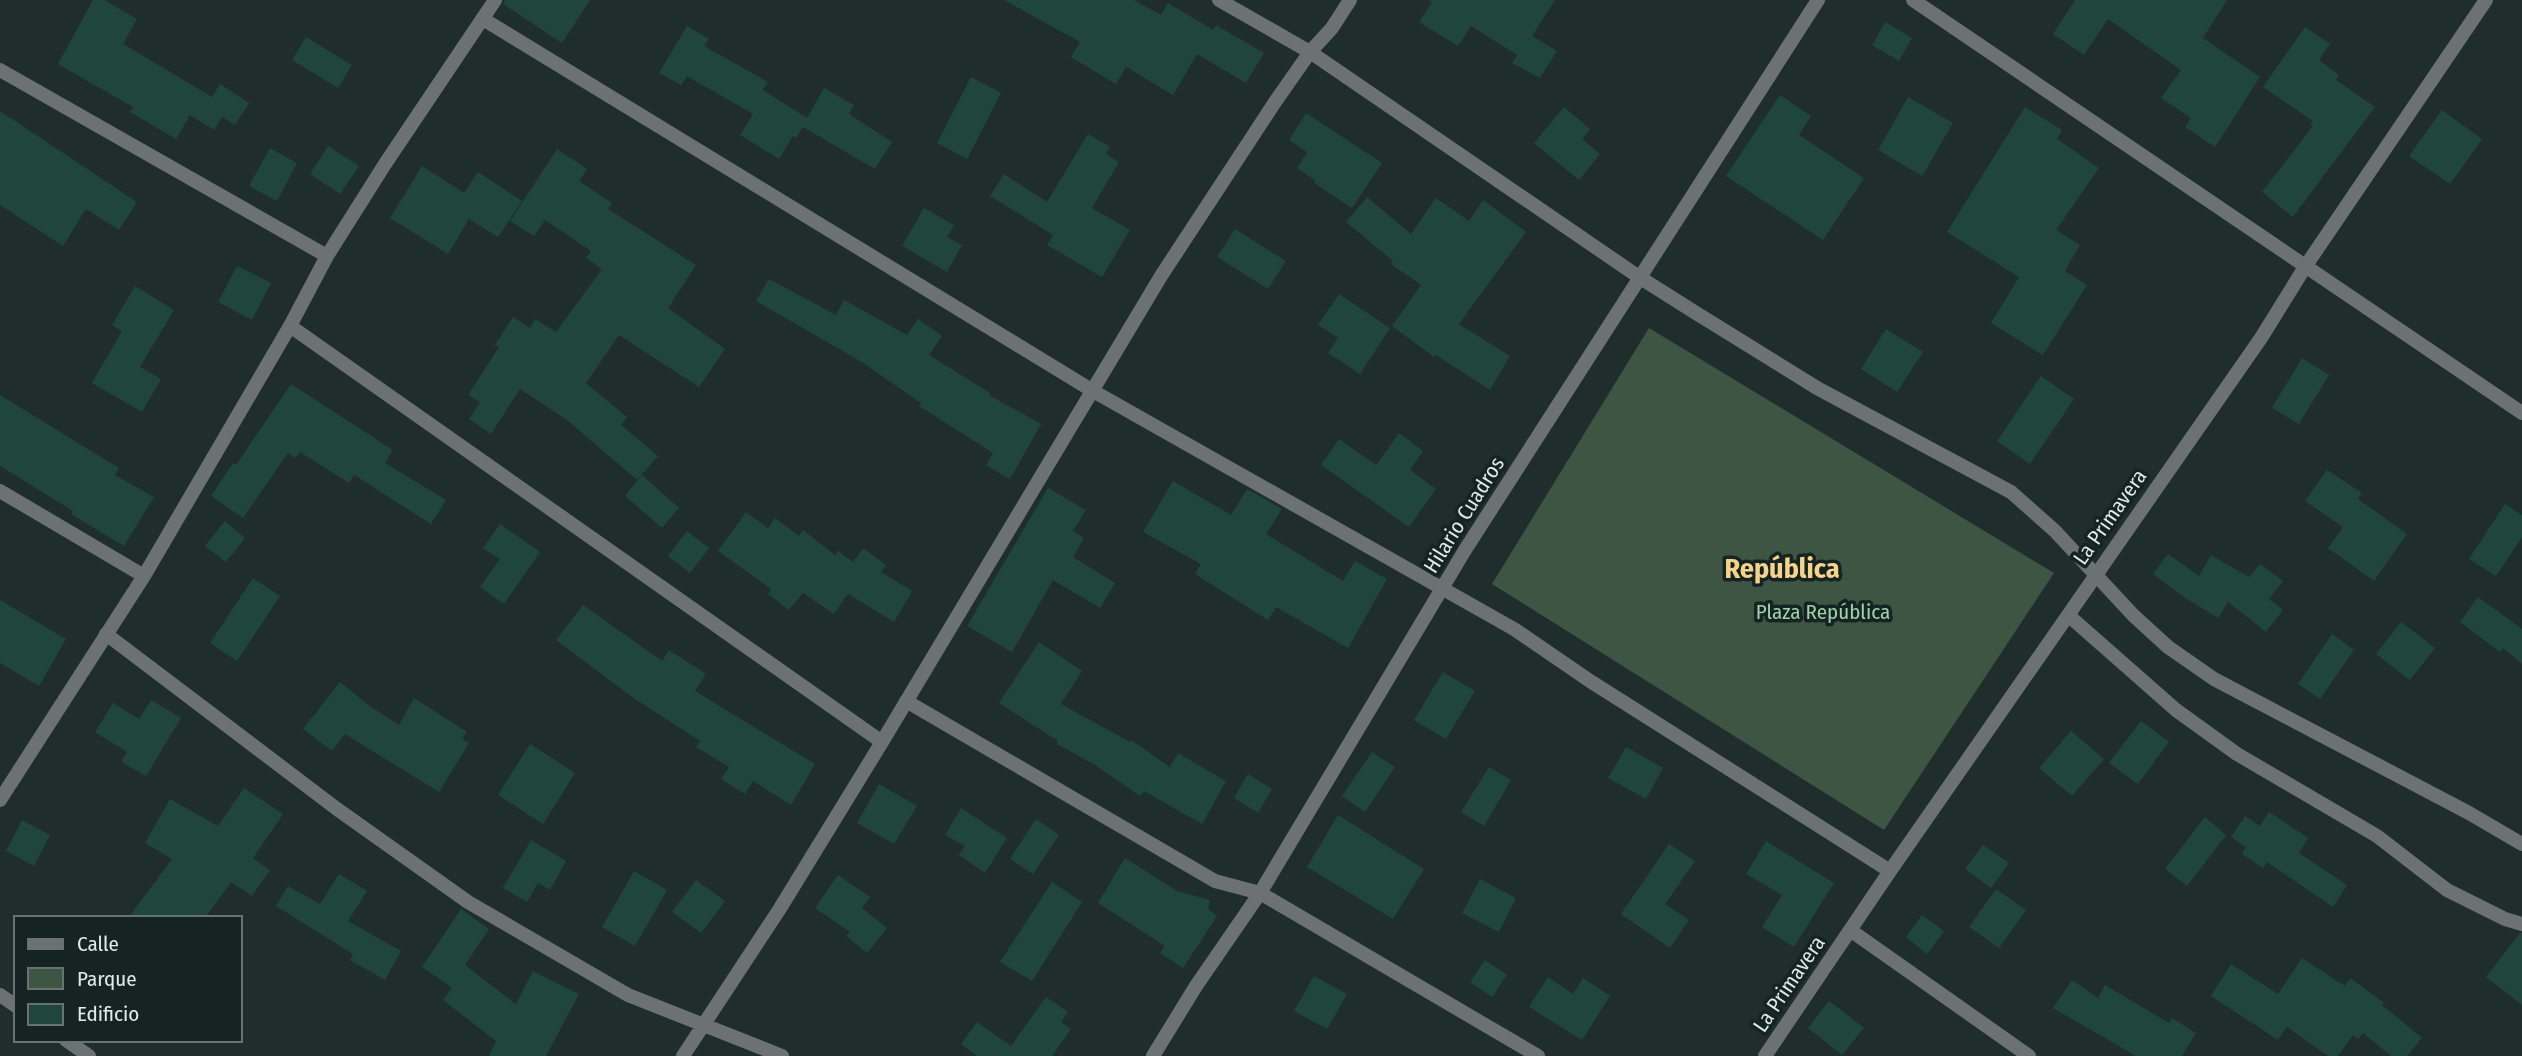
<svg xmlns="http://www.w3.org/2000/svg" width="2522" height="1056" font-family="'Fira Sans Condensed',sans-serif">
<rect width="100%" height="100%" fill="#1f2d2d"/>
<path fill="#3e5543" d="M 1649,328 L 2054,573 L 1884,830 L 1492,584 Z"/>
<path fill="#20463c" d="M 93,0 L 104,0 L 137,19 L 123,44 L 212,97 L 220,84 L 249,103 L 235,125 L 222,117 L 214,130 L 190,115 L 176,139 L 130,112 L 133,107 L 58,64 Z
M 505,0 L 590,0 L 562,43 L 503,4 Z
M 1004,0 L 1134,0 L 1161,15 L 1168,3 L 1213,30 L 1216,25 L 1264,53 L 1246,83 L 1197,54 L 1173,95 L 1126,67 L 1116,84 L 1071,57 L 1080,42 Z
M 1428,0 L 1555,0 L 1532,36 L 1557,51 L 1540,78 L 1512,63 L 1517,55 L 1471,26 L 1458,46 L 1419,22 L 1432,2 Z
M 2075,0 L 2227,0 L 2203,38 L 2260,77 L 2215,147 L 2185,127 L 2191,118 L 2161,98 L 2181,70 L 2108,19 L 2084,55 L 2053,34 Z
M 1885,22 L 1912,38 L 1899,61 L 1872,45 Z
M 687,26 L 709,39 L 704,46 L 768,82 L 763,90 L 807,118 L 824,88 L 854,105 L 849,114 L 892,142 L 875,169 L 803,127 L 796,138 L 793,136 L 779,159 L 740,135 L 753,114 L 687,76 L 681,85 L 659,73 Z
M 2305,27 L 2330,44 L 2319,60 L 2339,75 L 2336,80 L 2375,107 L 2293,217 L 2262,192 L 2313,126 L 2310,125 L 2313,121 L 2263,87 Z
M 306,37 L 352,65 L 338,88 L 292,60 Z
M 971,77 L 1001,93 L 967,159 L 937,143 Z
M 1780,95 L 1811,116 L 1799,135 L 1864,178 L 1823,240 L 1726,176 Z
M 1908,97 L 1953,123 L 1922,176 L 1878,150 Z
M 1564,107 L 1590,129 L 1582,139 L 1600,154 L 1579,180 L 1534,143 Z
M 2025,107 L 2062,130 L 2057,139 L 2099,168 L 2056,230 L 2080,245 L 2065,271 L 2087,285 L 2043,355 L 1991,323 L 2019,277 L 1947,232 Z
M 2442,110 L 2482,139 L 2450,184 L 2409,156 Z
M 0,111 L 137,202 L 119,230 L 86,209 L 63,246 L 0,205 Z
M 1306,113 L 1382,163 L 1352,208 L 1314,183 L 1315,180 L 1297,168 L 1307,152 L 1289,140 Z
M 1088,134 L 1110,147 L 1106,154 L 1119,162 L 1092,208 L 1130,230 L 1102,277 L 1047,245 L 1053,235 L 990,196 L 1004,174 L 1047,202 Z
M 328,146 L 359,166 L 340,194 L 310,174 Z
M 270,148 L 297,163 L 277,201 L 249,186 Z
M 557,149 L 587,169 L 579,181 L 612,203 L 608,209 L 696,265 L 668,308 L 725,349 L 699,387 L 619,335 L 586,383 L 627,417 L 621,425 L 658,456 L 637,480 L 567,420 L 520,389 L 491,434 L 469,419 L 480,402 L 468,395 L 499,347 L 495,345 L 513,317 L 530,328 L 535,319 L 556,332 L 602,269 L 586,258 L 591,251 L 545,220 L 534,236 L 510,221 Z
M 422,166 L 464,193 L 478,172 L 522,201 L 498,237 L 469,219 L 448,254 L 390,218 Z
M 1367,197 L 1411,234 L 1436,198 L 1469,221 L 1483,200 L 1526,232 L 1459,324 L 1510,356 L 1490,390 L 1436,355 L 1434,357 L 1392,326 L 1421,285 L 1391,264 L 1393,261 L 1346,222 Z
M 924,208 L 954,225 L 947,237 L 962,245 L 947,272 L 902,246 Z
M 1235,229 L 1286,261 L 1268,289 L 1217,257 Z
M 237,266 L 271,283 L 252,320 L 218,302 Z
M 769,279 L 836,315 L 844,300 L 907,335 L 918,319 L 942,336 L 929,355 L 990,393 L 989,395 L 1041,424 L 1010,479 L 986,465 L 993,453 L 919,406 L 921,403 L 860,361 L 756,301 Z
M 135,286 L 174,310 L 140,367 L 161,379 L 142,412 L 92,383 L 122,331 L 112,325 Z
M 1339,294 L 1390,328 L 1360,374 L 1328,353 L 1338,338 L 1318,325 Z
M 1886,329 L 1923,352 L 1897,392 L 1861,369 Z
M 2302,358 L 2329,375 L 2299,424 L 2272,408 Z
M 2041,376 L 2074,399 L 2030,464 L 1997,441 Z
M 291,384 L 393,450 L 385,463 L 446,500 L 431,524 L 354,475 L 349,483 L 300,452 L 295,458 L 288,453 L 243,518 L 211,496 L 233,463 L 236,465 Z
M 0,395 L 119,468 L 115,475 L 154,497 L 124,546 L 71,514 L 73,511 L 0,466 Z
M 1399,433 L 1423,451 L 1410,470 L 1436,489 L 1409,527 L 1321,465 L 1339,439 L 1376,465 Z
M 2327,470 L 2362,493 L 2358,499 L 2407,534 L 2374,581 L 2328,548 L 2343,527 L 2305,501 Z
M 642,475 L 679,508 L 662,528 L 625,496 Z
M 1173,481 L 1231,515 L 1247,489 L 1282,509 L 1266,534 L 1343,581 L 1355,561 L 1387,579 L 1348,648 L 1276,607 L 1268,620 L 1195,574 L 1201,564 L 1143,532 Z
M 1048,488 L 1086,510 L 1073,531 L 1084,538 L 1073,557 L 1115,583 L 1100,608 L 1053,580 L 1012,652 L 967,626 Z
M 2505,504 L 2522,515 L 2522,537 L 2496,576 L 2469,559 Z
M 746,512 L 768,528 L 775,518 L 799,536 L 803,530 L 835,555 L 838,551 L 853,562 L 863,548 L 886,565 L 881,572 L 912,591 L 894,622 L 848,594 L 834,614 L 803,593 L 789,610 L 768,594 L 771,589 L 718,551 Z
M 225,521 L 245,538 L 226,562 L 205,546 Z
M 500,524 L 540,552 L 504,604 L 480,587 L 500,559 L 483,548 Z
M 687,531 L 709,548 L 690,573 L 668,556 Z
M 2168,554 L 2199,576 L 2211,555 L 2249,577 L 2260,564 L 2283,581 L 2269,599 L 2283,610 L 2266,632 L 2228,602 L 2218,618 L 2185,598 L 2153,574 Z
M 253,578 L 280,596 L 237,661 L 210,643 Z
M 2478,597 L 2522,629 L 2522,664 L 2503,648 L 2500,652 L 2460,622 Z
M 0,600 L 66,639 L 39,686 L 0,663 Z
M 583,605 L 662,661 L 669,650 L 706,674 L 695,691 L 815,764 L 791,805 L 753,781 L 745,794 L 721,779 L 729,767 L 696,747 L 700,741 L 635,699 L 556,640 Z
M 2401,622 L 2435,648 L 2410,680 L 2376,654 Z
M 2332,634 L 2354,650 L 2320,699 L 2298,684 Z
M 1039,642 L 1082,671 L 1061,704 L 1130,742 L 1131,740 L 1170,767 L 1178,753 L 1226,781 L 1202,824 L 1144,791 L 1140,796 L 1095,765 L 1057,744 L 1058,741 L 999,703 Z
M 1443,672 L 1475,691 L 1446,739 L 1414,720 Z
M 340,682 L 367,704 L 399,725 L 414,698 L 467,732 L 462,739 L 469,743 L 439,792 L 345,734 L 332,751 L 303,729 Z
M 151,700 L 181,718 L 146,776 L 121,762 L 127,752 L 95,732 L 113,703 L 139,719 Z
M 2141,721 L 2169,742 L 2138,784 L 2109,763 Z
M 2071,731 L 2104,759 L 2072,796 L 2039,768 Z
M 530,744 L 575,773 L 543,824 L 498,795 Z
M 1626,747 L 1663,768 L 1646,799 L 1608,778 Z
M 1372,752 L 1395,767 L 1365,812 L 1342,796 Z
M 1489,767 L 1511,780 L 1484,826 L 1461,812 Z
M 1248,774 L 1272,789 L 1258,813 L 1234,798 Z
M 879,784 L 917,806 L 894,844 L 857,823 Z
M 244,788 L 283,814 L 253,858 L 270,870 L 252,896 L 231,882 L 205,918 L 128,918 L 172,859 L 145,843 L 170,799 L 218,826 Z
M 961,808 L 1007,838 L 985,873 L 959,855 L 965,846 L 945,835 Z
M 2269,812 L 2308,838 L 2299,853 L 2347,885 L 2333,907 L 2267,862 L 2263,868 L 2242,854 L 2246,847 L 2231,837 L 2245,816 L 2260,826 Z
M 1338,815 L 1424,869 L 1393,919 L 1307,867 Z
M 2205,817 L 2226,835 L 2187,886 L 2165,869 Z
M 1036,819 L 1059,835 L 1033,874 L 1010,859 Z
M 22,820 L 50,835 L 34,866 L 6,851 Z
M 531,840 L 566,861 L 550,890 L 538,883 L 527,902 L 503,888 Z
M 1766,841 L 1834,883 L 1794,947 L 1762,927 L 1782,895 L 1746,874 Z
M 1669,844 L 1695,861 L 1665,904 L 1689,920 L 1670,948 L 1621,914 Z
M 1983,845 L 2009,863 L 1991,888 L 1965,869 Z
M 1125,858 L 1177,891 L 1210,900 L 1208,909 L 1217,916 L 1183,968 L 1160,953 L 1165,946 L 1098,903 Z
M 634,871 L 667,890 L 635,946 L 602,927 Z
M 339,874 L 367,891 L 348,921 L 401,951 L 385,980 L 350,960 L 353,954 L 276,906 L 288,886 L 320,904 Z
M 838,875 L 870,897 L 862,908 L 887,928 L 867,953 L 846,936 L 850,932 L 815,908 Z
M 1480,879 L 1516,898 L 1499,932 L 1462,913 Z
M 696,880 L 725,901 L 701,933 L 672,912 Z
M 1052,882 L 1082,902 L 1032,981 L 1000,962 Z
M 1996,889 L 2026,910 L 1999,948 L 1969,927 Z
M 461,909 L 489,929 L 465,965 L 516,1004 L 533,971 L 579,994 L 546,1056 L 489,1056 L 496,1041 L 443,1000 L 452,988 L 422,967 Z
M 1922,915 L 1944,931 L 1927,954 L 1906,937 Z
M 2520,933 L 2522,933 L 2522,1005 L 2486,977 Z
M 2302,958 L 2345,986 L 2350,978 L 2384,1003 L 2382,1005 L 2422,1038 L 2407,1056 L 2391,1056 L 2363,1033 L 2358,1039 L 2353,1035 L 2338,1056 L 2328,1056 L 2287,1027 L 2278,1040 L 2211,996 L 2231,964 L 2278,994 Z
M 1485,960 L 1507,975 L 1492,997 L 1470,982 Z
M 1314,976 L 1347,994 L 1327,1029 L 1294,1011 Z
M 1548,977 L 1573,994 L 1583,978 L 1610,996 L 1582,1040 L 1529,1007 Z
M 2072,980 L 2098,998 L 2105,985 L 2169,1023 L 2172,1018 L 2196,1033 L 2182,1056 L 2136,1056 L 2053,1008 Z
M 1046,997 L 1068,1012 L 1061,1022 L 1071,1029 L 1052,1056 L 977,1056 L 961,1044 L 977,1022 L 1011,1046 Z
M 1829,1001 L 1864,1028 L 1842,1055 L 1808,1028 Z"/>
<g fill="none" stroke-linecap="round" stroke-linejoin="round">
<path stroke="#6c7274" stroke-width="14" d="M 1219,0 L 1310,52 L 1639,277 L 1696,313 L 1817,388 L 2011,492 L 2055,531 L 2133,615 L 2168,647 L 2214,679 L 2469,813 L 2522,844
M 1913,0 L 2522,413
M 483,19 L 1093,391 L 1514,629 L 1590,681 L 1890,871
M 0,70 L 327,256
M 290,326 L 882,742
M 0,491 L 144,576
M 2068,615 L 2176,710 L 2237,754 L 2377,836 L 2447,890 L 2505,919 L 2522,924
M 106,634 L 337,809 L 468,902 L 628,995 L 782,1056
M 906,701 L 1215,881 L 1260,893 L 1538,1056
M 0,800 L 144,576 L 290,326 L 327,256 L 385,164 L 495,0
M 1850,930 L 2029,1056
M 0,995 L 16,1006
M 66,1040 L 89,1056
M 683,1056 L 779,910 L 882,742 L 1161,276 L 1275,102 L 1310,52 L 1332,28 L 1350,0
M 1153,1056 L 1196,986 L 1260,893 L 1465,550 L 1818,0
M 1765,1056 L 1890,871 L 2261,338 L 2305,267 L 2486,0"/>
</g>
<g text-anchor="middle" stroke-width="7" stroke-linejoin="round" paint-order="stroke">
<g font-size="21" fill="#e1eaea" stroke="#152323">
<text transform="translate(1464 515) rotate(-58)" y="7">Hilario Cuadros</text>
<text transform="translate(2110 517) rotate(-55)" y="7">La Primavera</text>
<text transform="translate(1789 984) rotate(-56)" y="7">La Primavera</text>
</g>
<g font-size="21" fill="#9fd2aa" stroke="#152323">
<text x="1823" y="619">Plaza República</text>
</g>
<g font-size="28" font-weight="bold" fill="#f6d38a" stroke="#152323">
<text x="1782" y="578">República</text>
</g>
</g>
<rect x="14" y="916" width="228" height="126" fill="#152323" stroke="#677373" stroke-width="2"/>
<rect x="28" y="939" width="35" height="10" fill="#6c7274" stroke="#677373" stroke-width="2"/>
<text x="77" y="951" font-size="21" fill="#e1eaea">Calle</text>
<rect x="28" y="968" width="35" height="21" fill="#3e5543" stroke="#677373" stroke-width="2"/>
<text x="77" y="986" font-size="21" fill="#e1eaea">Parque</text>
<rect x="28" y="1004" width="35" height="21" fill="#20463c" stroke="#677373" stroke-width="2"/>
<text x="77" y="1021" font-size="21" fill="#e1eaea">Edificio</text>
</svg>
